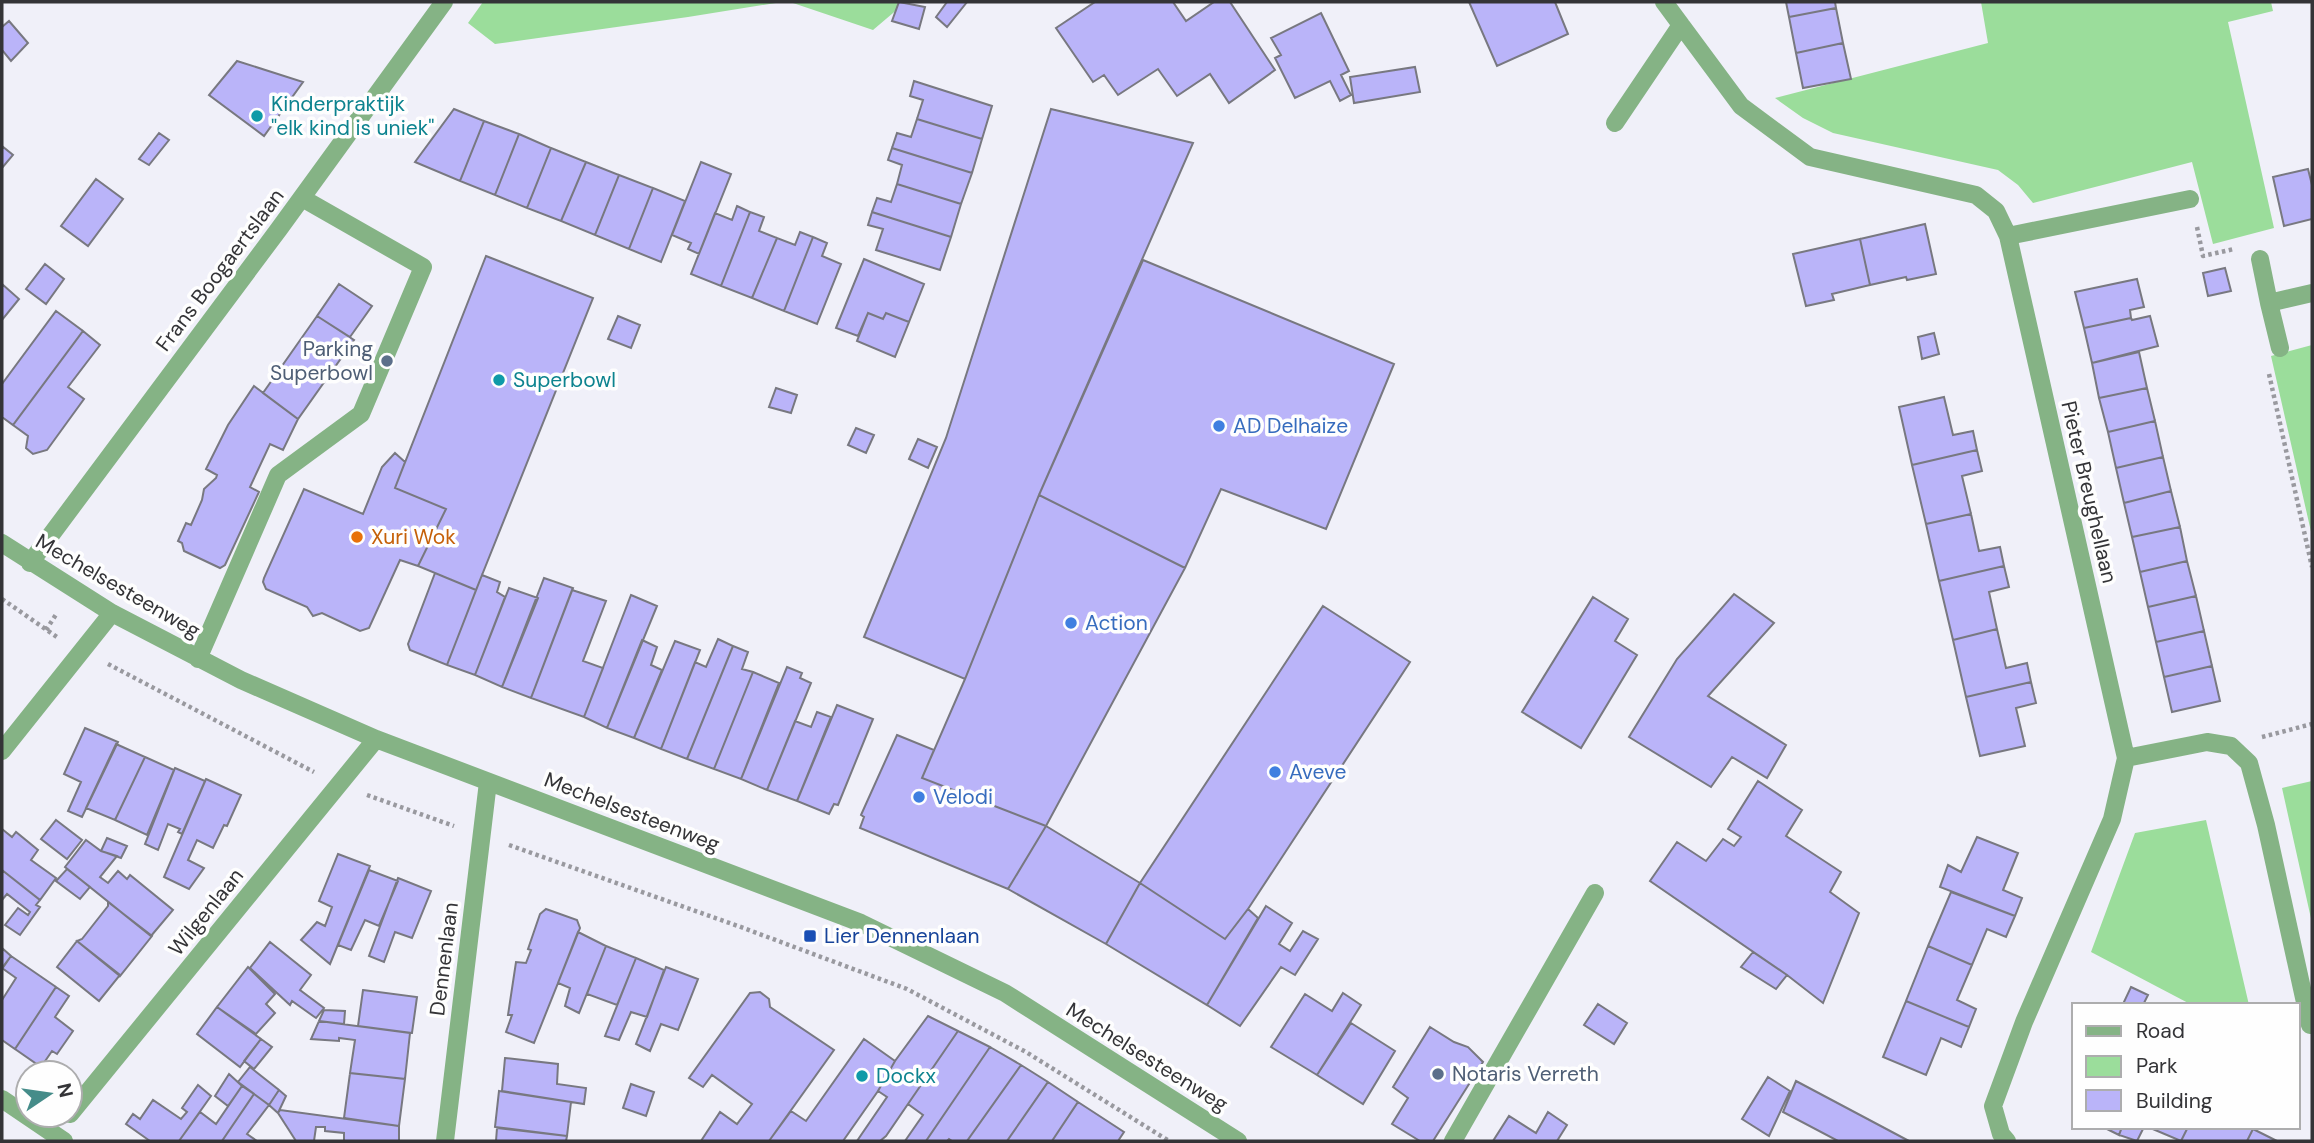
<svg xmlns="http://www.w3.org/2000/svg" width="2314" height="1143" font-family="'DM Sans',sans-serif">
<rect width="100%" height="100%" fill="#f0f0f9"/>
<path fill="#9bdd9b" d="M 483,2 L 782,2 L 688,17 L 495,44 L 468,23 Z
M 790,2 L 906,2 L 873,30 Z
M 1981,2 L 2271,2 L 2273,11 L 2228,22 L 2274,228 L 2213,244 L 2192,162 L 2033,203 L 2018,185 L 1998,170 L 1833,133 L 1803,118 L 1775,98 L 1988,43 Z
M 2312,345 L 2312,536 L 2271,356 Z
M 2312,781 L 2312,923 L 2282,788 Z
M 2206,820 L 2249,1005 L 2192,1005 L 2091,952 L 2135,833 Z"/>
<path fill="#bab4f9" stroke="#787880" stroke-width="2" d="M 899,2 L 925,7 L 919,29 L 892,21 Z
M 947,2 L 967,2 L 947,27 L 936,17 Z
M 1095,2 L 1173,2 L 1186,21 L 1214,2 L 1230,2 L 1275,70 L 1229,103 L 1210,74 L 1177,96 L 1158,69 L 1118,95 L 1104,75 L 1093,82 L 1056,28 Z
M 1469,2 L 1555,2 L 1568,34 L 1497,66 Z
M 1786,2 L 1835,2 L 1836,8 L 1789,17 Z
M 1836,8 L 1843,43 L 1796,53 L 1789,17 Z
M 1321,13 L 1349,71 L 1341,75 L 1351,95 L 1340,101 L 1330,81 L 1295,98 L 1275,58 L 1281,55 L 1271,38 Z
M 9,21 L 28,43 L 11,61 L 2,50 L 2,27 Z
M 1843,43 L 1851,79 L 1803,88 L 1796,53 Z
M 237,61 L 303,82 L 264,136 L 209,95 Z
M 1415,67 L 1420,92 L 1354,103 L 1350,77 Z
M 914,81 L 992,106 L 982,139 L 917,119 L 923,100 L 910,96 Z
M 454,109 L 484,121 L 460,181 L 415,162 Z
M 1051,109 L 1193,143 L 1039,495 L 965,679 L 864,637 L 946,438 Z
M 917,119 L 982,139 L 972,173 L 892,148 L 897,133 L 911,137 Z
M 484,121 L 519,134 L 495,195 L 460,181 Z
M 159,133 L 169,140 L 149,165 L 139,159 Z
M 519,134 L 551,148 L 527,208 L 495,195 Z
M 2,146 L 13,155 L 2,168 Z
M 551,148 L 586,162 L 561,221 L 527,208 Z
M 892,148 L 972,173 L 961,204 L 897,184 L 902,165 L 888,160 Z
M 586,162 L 619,175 L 595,235 L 561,221 Z
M 701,162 L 731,174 L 699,254 L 688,249 L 691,243 L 672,235 Z
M 2308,169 L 2312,185 L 2312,219 L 2284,226 L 2273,177 Z
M 619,175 L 653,188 L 629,249 L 595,235 Z
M 96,179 L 123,199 L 88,246 L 61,226 Z
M 897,184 L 961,204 L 951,237 L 872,212 L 877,198 L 891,202 Z
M 653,188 L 685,201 L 661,262 L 629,249 Z
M 737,206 L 750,212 L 721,286 L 691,274 L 715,213 L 732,220 Z
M 750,212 L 764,217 L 759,231 L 777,238 L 752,298 L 721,286 Z
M 872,212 L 951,237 L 940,270 L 876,250 L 883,229 L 868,225 Z
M 1925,224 L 1936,274 L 1907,280 L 1906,277 L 1870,285 L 1860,239 Z
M 800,232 L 813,237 L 784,311 L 752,298 L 777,238 L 795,245 Z
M 813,237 L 827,243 L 822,256 L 841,264 L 817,324 L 784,311 Z
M 1860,239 L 1870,285 L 1832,294 L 1834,300 L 1806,306 L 1793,254 Z
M 486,256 L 593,298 L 476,590 L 418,566 L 446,509 L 395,488 Z
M 864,259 L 924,284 L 909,322 L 886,313 L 883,319 L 868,313 L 858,336 L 836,328 Z
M 1143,260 L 1394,364 L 1326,529 L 1221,489 L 1185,568 L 1039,495 Z
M 45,264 L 64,279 L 46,304 L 26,289 Z
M 2225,268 L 2231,291 L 2208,296 L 2203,273 Z
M 2137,279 L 2144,307 L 2130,310 L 2131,318 L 2084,328 L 2075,292 Z
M 2,284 L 19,299 L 2,320 Z
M 339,284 L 372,306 L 350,337 L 317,316 Z
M 56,311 L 83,331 L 13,425 L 2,417 L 2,384 Z
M 868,313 L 883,319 L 886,313 L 909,322 L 895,357 L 857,341 Z
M 317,316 L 354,340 L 298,419 L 263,393 Z
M 618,316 L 640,325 L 631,348 L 608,339 Z
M 2150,316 L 2158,346 L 2092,363 L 2084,328 L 2131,318 L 2132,320 Z
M 83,331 L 100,345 L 68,387 L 84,399 L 47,450 L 33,454 L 26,448 L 28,436 L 13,425 Z
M 1934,333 L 1939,354 L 1922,359 L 1918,337 Z
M 2139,352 L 2147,388 L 2099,398 L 2092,363 Z
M 254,386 L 298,419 L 283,450 L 270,444 L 250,487 L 259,492 L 225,565 L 220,568 L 184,551 L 182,543 L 178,541 L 186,523 L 191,525 L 202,500 L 204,489 L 216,478 L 217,475 L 206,469 L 228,425 Z
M 776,388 L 797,395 L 791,413 L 769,407 Z
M 2147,388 L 2155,421 L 2108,432 L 2099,398 Z
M 1944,397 L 1953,435 L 1973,431 L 1977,450 L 1912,465 L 1899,407 Z
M 2155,421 L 2163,457 L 2116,468 L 2108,432 Z
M 856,428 L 874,435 L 866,453 L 848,445 Z
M 918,439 L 937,447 L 928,468 L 909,459 Z
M 1977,450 L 1982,471 L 1962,476 L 1971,514 L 1926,524 L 1912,465 Z
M 395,453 L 405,462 L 395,488 L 446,509 L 418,566 L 400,560 L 369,628 L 360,631 L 322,613 L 313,616 L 307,607 L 266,589 L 263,582 L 264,578 L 304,489 L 363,514 L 382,467 Z
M 2163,457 L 2171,491 L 2124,503 L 2116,468 Z
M 2171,491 L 2180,527 L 2132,537 L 2124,503 Z
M 1039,495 L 1185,568 L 1046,826 L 922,778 L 965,679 Z
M 1971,514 L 1979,551 L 2000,547 L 2004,566 L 1939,581 L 1926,524 Z
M 2180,527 L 2187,561 L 2140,572 L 2132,537 Z
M 2187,561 L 2196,596 L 2148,607 L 2140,572 Z
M 2004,566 L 2009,587 L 1989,592 L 1997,629 L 1953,640 L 1939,581 Z
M 435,573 L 476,590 L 447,665 L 410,650 L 408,644 Z
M 482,575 L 500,582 L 497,592 L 505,597 L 475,675 L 447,665 Z
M 544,578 L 573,588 L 531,698 L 502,687 Z
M 509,588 L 538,598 L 502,687 L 475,675 Z
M 572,590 L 606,601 L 583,661 L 603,668 L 584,717 L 531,698 Z
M 1734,594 L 1774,623 L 1708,696 L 1786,745 L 1767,778 L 1732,757 L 1711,787 L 1629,737 L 1677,659 Z
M 631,595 L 657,606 L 607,728 L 584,717 Z
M 2196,596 L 2204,631 L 2156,642 L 2148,607 Z
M 1593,597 L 1628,619 L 1615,641 L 1637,655 L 1581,748 L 1522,712 Z
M 1323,606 L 1410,662 L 1248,909 L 1225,939 L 1140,883 Z
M 1997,629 L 2006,668 L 2027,663 L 2031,682 L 1966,697 L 1953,640 Z
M 2204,631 L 2212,666 L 2164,677 L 2156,642 Z
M 718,639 L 733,646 L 687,759 L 661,749 L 695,662 L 706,667 Z
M 642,640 L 657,647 L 651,665 L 662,670 L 634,738 L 607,728 Z
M 675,641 L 700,650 L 661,749 L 634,738 Z
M 733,646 L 748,652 L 742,669 L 753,672 L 714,769 L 687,759 Z
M 2212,666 L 2220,701 L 2172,712 L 2164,677 Z
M 787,667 L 802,673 L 800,678 L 811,683 L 767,790 L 741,779 Z
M 753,672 L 779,683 L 741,779 L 714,769 Z
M 2031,682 L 2036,703 L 2016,708 L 2025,746 L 1980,756 L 1966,697 Z
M 837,705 L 873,719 L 838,805 L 834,804 L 829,814 L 797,801 Z
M 817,712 L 831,717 L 797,801 L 767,790 L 795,721 L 811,727 Z
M 85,728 L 118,742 L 82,817 L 68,811 L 81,782 L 64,774 Z
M 897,735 L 934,750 L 922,778 L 1046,826 L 1008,889 L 860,828 L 864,817 L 861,815 Z
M 116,744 L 145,757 L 115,820 L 86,808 Z
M 145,757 L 174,770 L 147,835 L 115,820 Z
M 175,768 L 205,781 L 182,834 L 178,832 L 180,829 L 168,824 L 158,850 L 145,844 Z
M 206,779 L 241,795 L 227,826 L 224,825 L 213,848 L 197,840 L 188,860 L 204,868 L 189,889 L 164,877 Z
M 1758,781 L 1802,810 L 1786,836 L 1841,872 L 1830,892 L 1859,913 L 1823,1003 L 1787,975 L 1650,881 L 1677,842 L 1706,861 L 1723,839 L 1734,846 L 1741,837 L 1728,829 Z
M 56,820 L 82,840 L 67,859 L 41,839 Z
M 1046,826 L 1140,883 L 1106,944 L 1008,889 Z
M 2,829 L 12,837 L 16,832 L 38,850 L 31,860 L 56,878 L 40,900 L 2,870 Z
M 1977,837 L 2018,853 L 2003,890 L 2022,898 L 2015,916 L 1940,887 L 1948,865 L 1961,872 Z
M 107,838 L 127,846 L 121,858 L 101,851 Z
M 86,840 L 101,851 L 117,856 L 100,877 L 108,883 L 118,871 L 127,879 L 130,875 L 173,910 L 151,936 L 65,867 Z
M 338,854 L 370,866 L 330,964 L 301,940 L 317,922 L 325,926 L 332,907 L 319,901 Z
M 67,869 L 90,887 L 80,899 L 56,881 Z
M 2,870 L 40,900 L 36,905 L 40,907 L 20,935 L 5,925 L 18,908 L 28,915 L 30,912 L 7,894 L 2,900 Z
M 369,870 L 398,881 L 379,926 L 365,920 L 351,950 L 338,945 Z
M 398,878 L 431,891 L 412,938 L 395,932 L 384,962 L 369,956 Z
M 1140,883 L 1225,939 L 1248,909 L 1258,918 L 1207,1005 L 1106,944 Z
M 1951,892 L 2015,916 L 2006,937 L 1987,929 L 1972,965 L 1928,946 Z
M 108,902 L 152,936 L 120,976 L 77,941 L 82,939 L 108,906 Z
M 1266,906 L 1292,923 L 1279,944 L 1290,951 L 1303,931 L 1318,939 L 1295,975 L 1281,967 L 1240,1026 L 1207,1005 Z
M 546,909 L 577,920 L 580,928 L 534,1043 L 506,1032 L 512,1015 L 508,1015 L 516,962 L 526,963 L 531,950 L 528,949 L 540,914 Z
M 578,932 L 606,946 L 579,1013 L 565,1006 L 570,988 L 558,983 Z
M 77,941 L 120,975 L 99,1001 L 57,967 Z
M 270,942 L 311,975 L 300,990 L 324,1008 L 316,1018 L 292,1001 L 290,1005 L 250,968 Z
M 606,946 L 636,958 L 617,1005 L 587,994 Z
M 1928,946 L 1972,965 L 1957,1000 L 1976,1009 L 1969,1027 L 1906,1001 Z
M 2,948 L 11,956 L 2,969 Z
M 1753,952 L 1787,975 L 1776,989 L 1741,967 Z
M 11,956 L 56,987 L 15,1049 L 2,1040 L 2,1000 L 16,978 L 2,968 Z
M 636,958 L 664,970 L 647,1017 L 631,1012 L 619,1040 L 605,1036 Z
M 248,967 L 275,994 L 266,1004 L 275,1013 L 256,1034 L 217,1007 Z
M 666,967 L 698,979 L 678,1030 L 661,1024 L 650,1051 L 636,1044 Z
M 56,987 L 69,996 L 55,1017 L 73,1031 L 57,1054 L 52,1051 L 41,1067 L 15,1049 Z
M 2131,987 L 2148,995 L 2143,1005 L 2123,1004 Z
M 363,990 L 417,997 L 412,1033 L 358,1026 Z
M 760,992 L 769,999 L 770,1007 L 834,1050 L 769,1141 L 701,1141 L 720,1112 L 737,1124 L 752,1104 L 712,1075 L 703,1087 L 689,1078 L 750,993 Z
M 1343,993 L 1361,1005 L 1317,1075 L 1271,1047 L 1305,994 L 1332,1011 Z
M 1906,1001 L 1969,1027 L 1961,1047 L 1941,1038 L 1926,1075 L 1883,1057 Z
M 1598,1004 L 1627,1023 L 1614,1044 L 1584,1025 Z
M 217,1007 L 261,1039 L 240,1067 L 197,1034 Z
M 324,1010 L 345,1011 L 344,1024 L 319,1021 Z
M 928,1016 L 958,1031 L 886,1136 L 880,1141 L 857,1141 L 887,1097 L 878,1091 L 895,1061 Z
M 319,1021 L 410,1033 L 405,1079 L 350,1073 L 355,1040 L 339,1038 L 339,1041 L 311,1039 Z
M 1351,1023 L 1395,1051 L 1363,1104 L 1317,1075 Z
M 1430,1027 L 1454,1042 L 1468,1047 L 1483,1062 L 1433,1141 L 1420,1141 L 1392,1124 L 1408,1098 L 1393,1087 Z
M 958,1031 L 990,1047 L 926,1141 L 905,1141 L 923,1115 L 908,1104 Z
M 261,1039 L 272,1047 L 254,1069 L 244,1061 Z
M 864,1039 L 895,1061 L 878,1091 L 843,1141 L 769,1141 L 791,1111 L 806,1121 Z
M 990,1047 L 1021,1065 L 967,1141 L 952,1141 L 949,1139 L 947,1141 L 926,1141 Z
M 505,1058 L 558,1064 L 557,1084 L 586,1088 L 584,1104 L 502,1091 Z
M 1021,1065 L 1048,1082 L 1007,1141 L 967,1141 Z
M 250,1067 L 279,1090 L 269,1105 L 238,1082 Z
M 350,1073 L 405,1079 L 399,1126 L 344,1118 Z
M 229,1074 L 242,1086 L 228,1106 L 215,1096 Z
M 1768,1077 L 1790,1091 L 1769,1136 L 1742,1119 Z
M 1796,1081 L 1909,1141 L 1838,1141 L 1783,1112 Z
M 1048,1082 L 1078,1102 L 1052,1141 L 1007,1141 Z
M 631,1084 L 654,1092 L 646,1116 L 623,1108 Z
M 198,1085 L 211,1096 L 179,1141 L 150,1141 L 126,1124 L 133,1114 L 140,1119 L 153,1100 L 181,1119 L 187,1112 L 182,1108 Z
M 242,1086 L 254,1094 L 222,1141 L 179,1141 L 200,1112 L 216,1124 Z
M 279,1090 L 286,1096 L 278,1113 L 269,1105 Z
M 499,1091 L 571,1102 L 567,1136 L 495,1127 Z
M 254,1094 L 269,1105 L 247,1134 L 257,1141 L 222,1141 Z
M 1078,1102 L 1124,1132 L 1118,1141 L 1052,1141 Z
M 280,1110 L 399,1126 L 399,1141 L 344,1141 L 344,1133 L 325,1131 L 325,1127 L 316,1127 L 314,1141 L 296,1141 L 278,1113 Z
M 1548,1112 L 1567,1125 L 1557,1141 L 1493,1141 L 1509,1116 L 1536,1133 Z
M 2103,1127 L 2122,1127 L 2119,1135 Z
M 2122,1127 L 2144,1127 L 2137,1141 L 2119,1135 Z
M 2148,1127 L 2188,1127 L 2181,1141 Z
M 2188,1127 L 2249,1127 L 2253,1129 L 2247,1141 L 2181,1141 Z
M 497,1128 L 567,1136 L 566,1141 L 496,1141 Z
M 2253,1129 L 2277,1141 L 2247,1141 Z"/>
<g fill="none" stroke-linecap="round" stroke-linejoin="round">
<path stroke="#99999f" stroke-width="4.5" stroke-dasharray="3.5 3.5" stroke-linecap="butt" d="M 2197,227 L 2203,256 L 2234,249
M 2269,374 L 2312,567
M 2,599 L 57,637
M 46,630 L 57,613
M 108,664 L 314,772
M 2262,737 L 2312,724
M 367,795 L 454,826
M 509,845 L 738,926 L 907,989 L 1026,1052 L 1169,1141"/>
<path stroke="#85b385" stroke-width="18" d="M 1664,2 L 1741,106 L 1810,157 L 1976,195 L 1996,211 L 2008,236 L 2190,199
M 1615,123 L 1681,25
M 2260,259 L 2269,303 L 2312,293
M 2269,303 L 2280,348
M 2,543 L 112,613 L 241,680 L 376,739 L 861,923 L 1005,993 L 1238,1141
M 30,563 L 279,229 L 444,2
M 198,659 L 278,475 L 361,414 L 423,267 L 302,198
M 2,751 L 112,613
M 2126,758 L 2207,742 L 2231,746 L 2249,763 L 2266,825 L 2310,1025
M 2,1099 L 64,1141
M 70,1114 L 376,739
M 445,1141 L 488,782
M 1453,1141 L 1595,893
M 2007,1141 L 2001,1134 L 1993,1106 L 2024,1022 L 2112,819 L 2126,758 L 2008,236"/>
</g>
<g fill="#0f9aa8" stroke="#fefefe" stroke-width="2.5">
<circle cx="257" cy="116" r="7"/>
<circle cx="499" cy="380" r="7"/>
<circle cx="862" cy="1076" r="7"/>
</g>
<g fill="#5c6f8a" stroke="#fefefe" stroke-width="2.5">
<circle cx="387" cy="361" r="7"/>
<circle cx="1438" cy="1074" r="7"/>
</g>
<g fill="#3f7fe0" stroke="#fefefe" stroke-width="2.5">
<circle cx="1219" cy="426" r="7"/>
<circle cx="1071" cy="623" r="7"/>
<circle cx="1275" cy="772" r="7"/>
<circle cx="919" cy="797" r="7"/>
</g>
<circle fill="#e8710a" stroke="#fefefe" stroke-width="2.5" cx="357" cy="537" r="7"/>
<rect fill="#1a4fb4" stroke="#fefefe" stroke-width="2.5" x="803" y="929" width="14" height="14" rx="3.5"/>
<g text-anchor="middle" stroke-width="7" stroke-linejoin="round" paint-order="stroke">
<g font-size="21" fill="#0d838f" stroke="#fefefe" text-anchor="start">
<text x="271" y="111">Kinderpraktijk<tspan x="271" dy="24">"elk kind is uniek"</tspan></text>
<text x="513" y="387">Superbowl</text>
<text x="876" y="1083">Dockx</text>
</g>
<g font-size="21" fill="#343437" stroke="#fefefe">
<text transform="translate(220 270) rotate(-53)" y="7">Frans Boogaertslaan</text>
<text transform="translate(2089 492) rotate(77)" y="7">Pieter Breughellaan</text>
<text transform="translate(118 586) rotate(30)" y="7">Mechelsesteenweg</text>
<text transform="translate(632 812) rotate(21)" y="7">Mechelsesteenweg</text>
<text transform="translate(206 912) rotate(-51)" y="7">Wilgenlaan</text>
<text transform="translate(444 959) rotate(-83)" y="7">Dennenlaan</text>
<text transform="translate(1147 1057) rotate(32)" y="7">Mechelsesteenweg</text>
</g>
<g font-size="21" fill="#4e5e75" stroke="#fefefe" text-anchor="end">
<text x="373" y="356">Parking<tspan x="373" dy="24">Superbowl</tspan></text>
<text x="1452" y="1081" text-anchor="start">Notaris Verreth</text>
</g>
<g font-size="21" fill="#366cbe" stroke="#fefefe" text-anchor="start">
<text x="1233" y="433">AD Delhaize</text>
<text x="1085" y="630">Action</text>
<text x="1289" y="779">Aveve</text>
<text x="933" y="804">Velodi</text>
</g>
<g font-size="21" fill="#c56008" stroke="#fefefe" text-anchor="start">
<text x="371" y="544">Xuri Wok</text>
</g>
<g font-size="21" fill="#164399" stroke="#fefefe" text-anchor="start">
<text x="824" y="943">Lier Dennenlaan</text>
</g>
</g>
<rect width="2314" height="1143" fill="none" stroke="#343437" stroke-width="7"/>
<rect x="2072" y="1003" width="228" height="126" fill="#fefefe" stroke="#adadae" stroke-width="2"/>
<rect x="2086" y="1026" width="35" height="10" fill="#85b385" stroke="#adadae" stroke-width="2"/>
<text x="2136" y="1038" font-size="21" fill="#343437">Road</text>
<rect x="2086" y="1056" width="35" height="21" fill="#9bdd9b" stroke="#adadae" stroke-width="2"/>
<text x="2136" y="1073" font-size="21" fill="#343437">Park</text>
<rect x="2086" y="1090" width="35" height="21" fill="#bab4f9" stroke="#adadae" stroke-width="2"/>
<text x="2136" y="1108" font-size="21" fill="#343437">Building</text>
<g transform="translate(49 1094) rotate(77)"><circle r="33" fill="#fefefe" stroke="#adadae" stroke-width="2"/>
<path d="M0-5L12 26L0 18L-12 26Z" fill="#458c89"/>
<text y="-10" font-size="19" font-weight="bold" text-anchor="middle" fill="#343437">N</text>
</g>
</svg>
